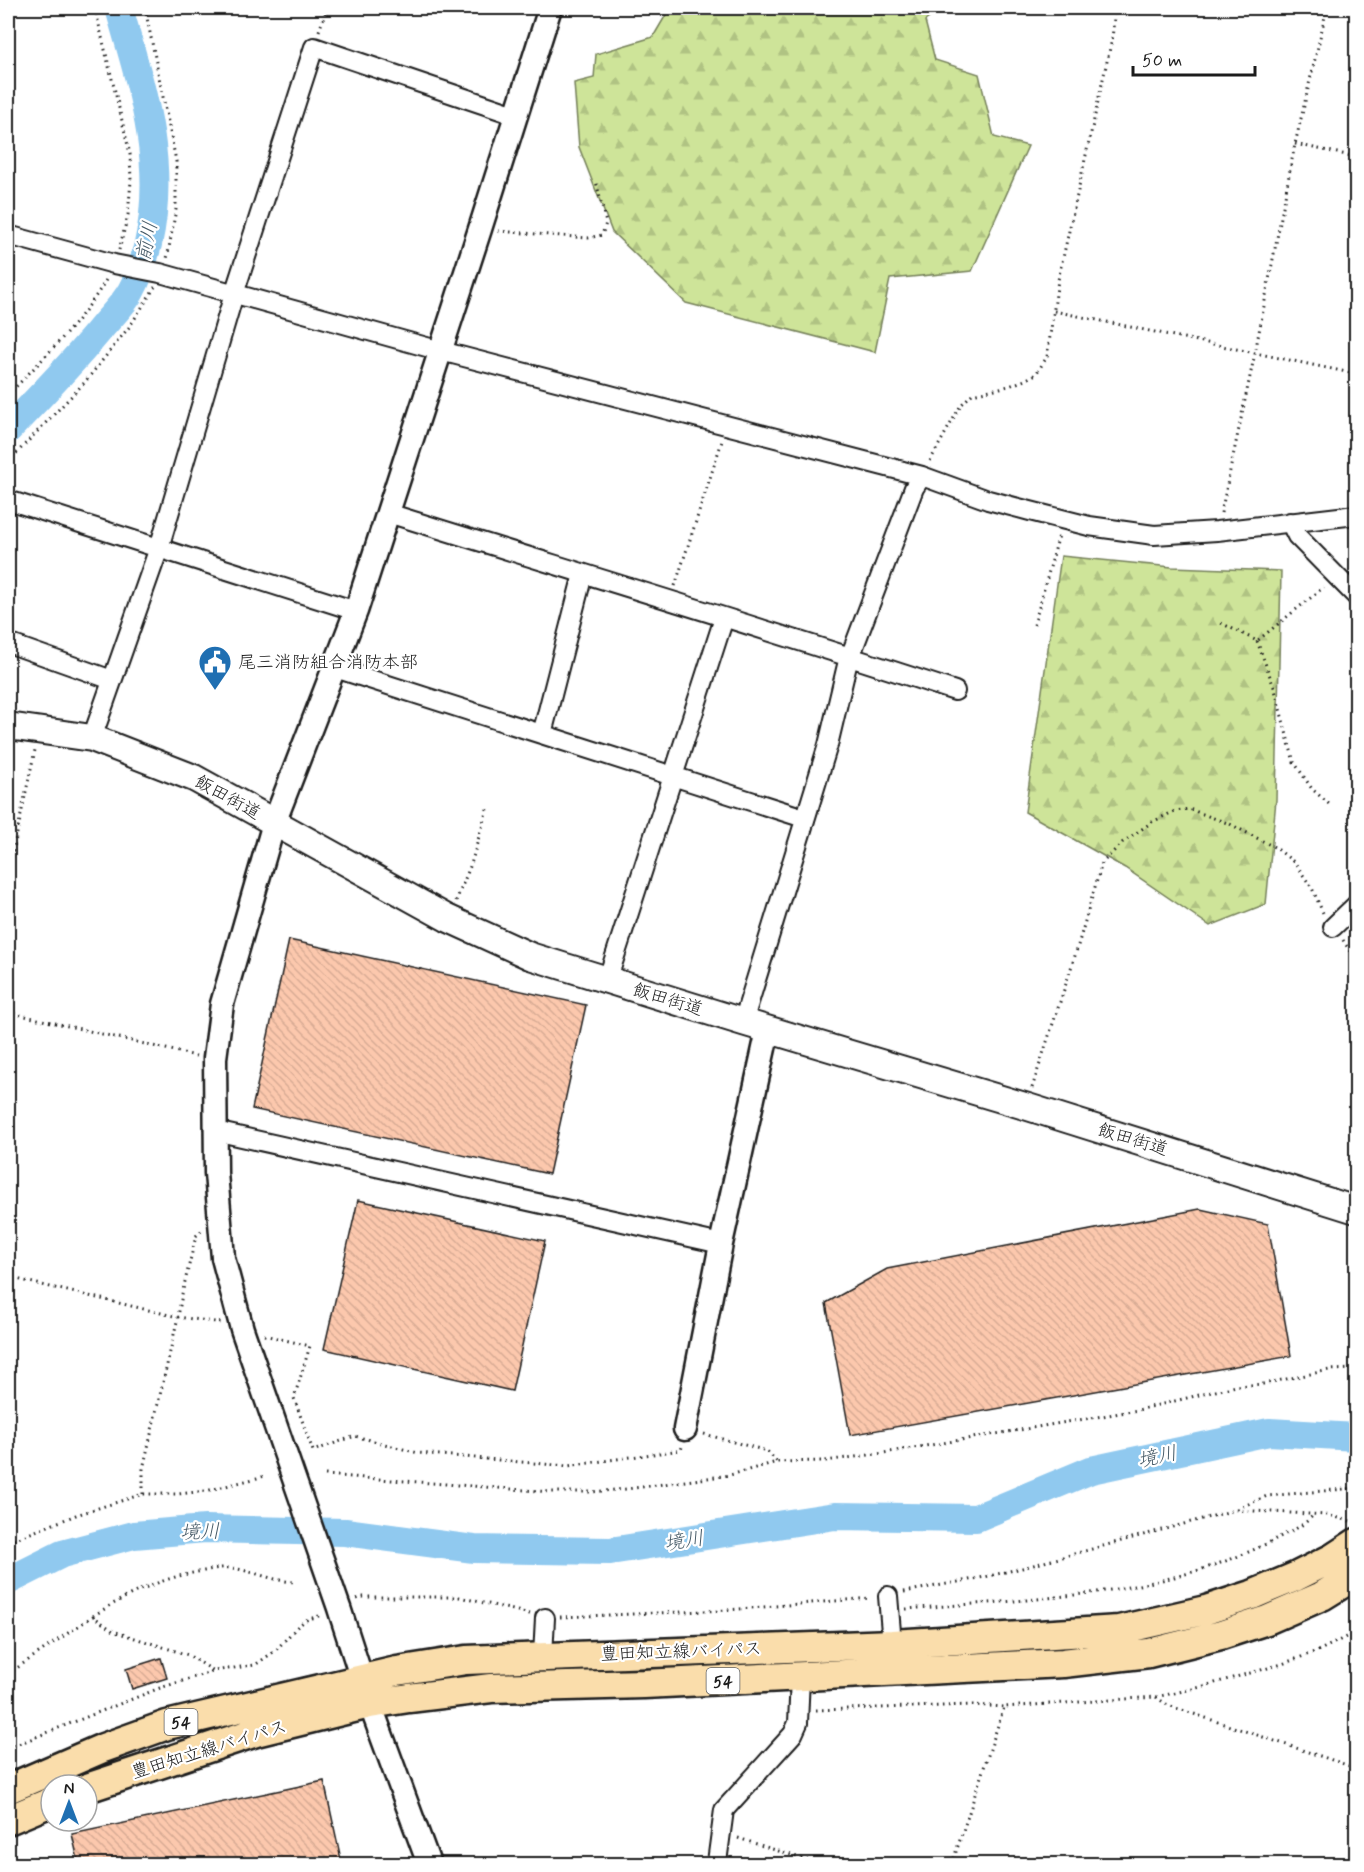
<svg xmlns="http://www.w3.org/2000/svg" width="1364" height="1872" font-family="Mynerve,'Klee One',sans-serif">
<defs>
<pattern id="forest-firs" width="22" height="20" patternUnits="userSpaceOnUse" patternTransform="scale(1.5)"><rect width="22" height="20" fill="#cee499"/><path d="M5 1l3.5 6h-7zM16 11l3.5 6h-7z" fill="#b0c383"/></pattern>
<pattern id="building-back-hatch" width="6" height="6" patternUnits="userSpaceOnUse" patternTransform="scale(1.5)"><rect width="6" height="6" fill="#fcc8ad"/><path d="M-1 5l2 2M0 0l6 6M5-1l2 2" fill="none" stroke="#d7ab94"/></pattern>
</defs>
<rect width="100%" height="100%" fill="#fff"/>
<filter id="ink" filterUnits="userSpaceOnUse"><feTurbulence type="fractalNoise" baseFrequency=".0167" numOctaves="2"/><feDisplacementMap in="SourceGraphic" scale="12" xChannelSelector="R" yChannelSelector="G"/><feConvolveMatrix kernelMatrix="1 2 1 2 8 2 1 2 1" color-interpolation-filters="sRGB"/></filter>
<g filter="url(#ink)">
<path fill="url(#forest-firs)" stroke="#75805a" stroke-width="1.5" d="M 670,8 L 943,8 L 925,21 L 935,60 L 979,74 L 994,137 L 1028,146 L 972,271 L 890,279 L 875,352 L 686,303 L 612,232 L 579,147 L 574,83 L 594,78 L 596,54 L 653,37 Z
M 1061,556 L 1172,567 L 1281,571 L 1276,800 L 1266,904 L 1210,926 L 1125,868 L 1025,812 Z"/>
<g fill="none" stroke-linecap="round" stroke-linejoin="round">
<path stroke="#90c9ef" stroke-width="28" d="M 8,430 C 40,396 73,363 103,326 C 112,315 124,304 131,291 C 139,277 144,260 148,244 C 167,162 141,86 119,8
M 8,1581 L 62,1554 L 134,1535 L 205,1529 L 345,1532 L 474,1549 L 610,1551 L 835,1516 L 976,1518 L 1091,1470 L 1269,1432 L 1356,1437"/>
</g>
<path fill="url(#building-back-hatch)" stroke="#1c1c1c" stroke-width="1.5" d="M 289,940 L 586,1005 L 549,1174 L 252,1109 Z
M 358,1200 L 545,1241 L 512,1391 L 324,1349 Z
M 1200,1209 L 1268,1224 L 1291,1356 L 850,1435 L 826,1303 L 887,1269 Z
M 161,1658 L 167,1678 L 132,1689 L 126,1669 Z
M 324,1781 L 342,1864 L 79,1864 L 72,1834 Z"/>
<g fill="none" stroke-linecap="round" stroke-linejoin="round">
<defs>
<path id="minor" d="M 8,235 L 114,264 L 160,273 L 441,351 L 922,476 L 988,500 L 1030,511 L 1089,526 L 1154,535 L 1217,531 L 1356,515
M 8,500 L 356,611
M 388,513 C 577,572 767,629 955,691
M 1290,522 L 1297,536 L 1356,596
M 8,643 L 112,680
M 335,668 L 804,818
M 542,734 L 583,574
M 92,738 L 159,548 L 234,294 L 314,47 L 515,115
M 1333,927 L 1356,905
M 607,981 L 724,618
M 743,1022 L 828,745 L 847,665 L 914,488 L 922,476
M 215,1131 L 721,1244
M 888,1596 L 892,1644
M 543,1656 L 545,1618
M 715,1864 L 717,1862 L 724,1810 L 793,1734 L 798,1723 L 800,1677"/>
<path id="tertiary" d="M 685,1429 L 721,1244 L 768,1030
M 429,1864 L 370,1704 L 339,1608 L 242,1329 L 223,1258 L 216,1173 L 215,1058 L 222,1004 L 274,823 L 356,611 L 480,229 L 550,8"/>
<path id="secondary" d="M 8,726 L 92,738 L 194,778 L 447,918 L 530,956 L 743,1022 L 1028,1107 L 1356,1210"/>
<path id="primary" d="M 87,1788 L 256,1732 L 370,1704 L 409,1698 L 491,1688 L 644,1684 L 1063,1663 L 1149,1653 L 1221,1635 L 1267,1620 L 1322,1596 L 1356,1575
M 8,1789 L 103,1748 L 167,1725 L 397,1671 L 466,1660 L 892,1644 L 1119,1630 L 1206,1610 L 1252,1595 L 1295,1577 L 1333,1558 L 1356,1543
M 8,1820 L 51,1802"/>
</defs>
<use href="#minor" stroke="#1c1c1c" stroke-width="22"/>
<use href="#tertiary" stroke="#1c1c1c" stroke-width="27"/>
<use href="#secondary" stroke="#1c1c1c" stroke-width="30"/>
<use href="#primary" stroke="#1c1c1c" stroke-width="33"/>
<path stroke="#1c1c1c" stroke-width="3" stroke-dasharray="1.5 4.5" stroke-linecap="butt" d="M 95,8 L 130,154 L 131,181 L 128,215 L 119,250
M 145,8 L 176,161 L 176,209 L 167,259
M 319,31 L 327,8
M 1295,144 L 1356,157
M 498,231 L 588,238 L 602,235 L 606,223 L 596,181
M 1054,311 L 1356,374
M 8,395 C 43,358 82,322 107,278
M 930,461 L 961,405 L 972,394 L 1009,386 L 1025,380 L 1036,374 L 1047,357 L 1058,280 L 1112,39 L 1115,8
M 8,462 L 85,382 L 130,326 L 155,287
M 1221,513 L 1255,353 L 1295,144 L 1327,8
M 675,586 L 722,441
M 1221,623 L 1257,641 L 1324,587
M 1034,625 L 1059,535
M 1257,641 L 1275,690 L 1294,762 L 1312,789 L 1329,804
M 8,875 L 35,750
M 456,901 L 471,864 L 487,809
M 1343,940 L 1356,961
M 8,1012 L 196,1056
M 1032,1088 L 1074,959 L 1102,863 L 1123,842 L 1152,822 L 1175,811 L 1189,809 L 1230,824 L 1276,848 L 1295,863 L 1312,888 L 1323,913
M 8,1277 L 178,1317 L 223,1323
M 264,1335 L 310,1346 L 294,1398 L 313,1451 L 355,1436 L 418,1453 L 567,1466 L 681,1450 L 682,1447
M 704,1434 L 767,1451 L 777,1462
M 325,1475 L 551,1492 L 590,1492 L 627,1489 L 730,1475 L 777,1462 L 825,1461 L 884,1453 L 1138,1410 L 1236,1386 L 1263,1384 L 1329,1370 L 1356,1369
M 143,1494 L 143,1469 L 178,1317 L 182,1294 L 196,1236 L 202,1230
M 1237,1509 L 1267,1496 L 1356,1488
M 8,1542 L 76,1515 L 143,1494 L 178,1494 L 206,1491 L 265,1476
M 904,1592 L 985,1577 L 1026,1567 L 1235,1510 L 1328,1515 L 1350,1521
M 357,1599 L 362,1597 L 459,1597 L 530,1614
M 906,1609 C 1029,1599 1159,1598 1272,1541 C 1286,1533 1304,1527 1314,1514
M 93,1616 C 128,1594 162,1577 204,1571 C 213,1569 222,1567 232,1568 C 253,1571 273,1581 295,1582
M 560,1617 L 727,1610 L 871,1598
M 8,1674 L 93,1616 L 113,1631 L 188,1655 L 214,1671
M 1156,1697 L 1166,1704 L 1176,1708 L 1356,1768
M 816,1710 L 973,1705 L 1004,1707
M 8,1748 L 160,1688 L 214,1671 L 255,1665 L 275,1651 L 298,1626 L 306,1620 L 322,1615
M 738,1838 L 819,1864
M 952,1864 L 1004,1707 L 1156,1697 L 1197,1688 L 1282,1664 L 1320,1650 L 1356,1632"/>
<use href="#minor" stroke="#fff" stroke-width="18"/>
<use href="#tertiary" stroke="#fff" stroke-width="22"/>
<use href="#secondary" stroke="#fff" stroke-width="26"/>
<use href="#primary" stroke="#faddab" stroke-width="28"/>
</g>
</g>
<defs>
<symbol id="civic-pin" viewBox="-11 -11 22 30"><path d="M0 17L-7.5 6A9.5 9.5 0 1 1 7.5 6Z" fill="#1f6fb2" stroke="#fff"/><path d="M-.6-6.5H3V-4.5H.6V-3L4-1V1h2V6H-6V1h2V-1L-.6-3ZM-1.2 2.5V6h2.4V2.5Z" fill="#fff"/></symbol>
</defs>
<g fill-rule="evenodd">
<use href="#civic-pin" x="196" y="643" width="38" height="52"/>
</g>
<g text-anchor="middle" stroke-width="4.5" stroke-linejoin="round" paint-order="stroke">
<g fill="#fff" stroke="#606060" stroke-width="1.5">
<rect x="706.5" y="1668" width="33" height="26" rx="4.5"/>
<rect x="164.5" y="1709" width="33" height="26" rx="4.5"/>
</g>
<g font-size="16" font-weight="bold" fill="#1c1c1c">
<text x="723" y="1687">54</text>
<text x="181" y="1728">54</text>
</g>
<g font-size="18" fill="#1c1c1c" stroke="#fff" text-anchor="start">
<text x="238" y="668">尾三消防組合消防本部</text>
</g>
<g font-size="18" fill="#1c1c1c" stroke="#fff">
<text transform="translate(228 797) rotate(29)" y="6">飯田街道</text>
<text transform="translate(668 999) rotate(17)" y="6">飯田街道</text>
<text transform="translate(1133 1139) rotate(17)" y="6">飯田街道</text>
<text transform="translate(681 1651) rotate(-2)" y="6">豊田知立線バイパス</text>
<text transform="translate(209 1749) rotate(-17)" y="6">豊田知立線バイパス</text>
</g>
<g font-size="20" font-style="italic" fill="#455966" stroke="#fff">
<text transform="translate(146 241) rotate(-78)" y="7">前川</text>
<text transform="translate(1157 1456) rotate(-12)" y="7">境川</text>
<text transform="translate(200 1531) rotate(-2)" y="7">境川</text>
<text transform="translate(684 1540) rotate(-9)" y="7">境川</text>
</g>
</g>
<rect width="1364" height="1872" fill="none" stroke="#fff" stroke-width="30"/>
<rect x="15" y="15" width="1334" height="1842" fill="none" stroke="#1c1c1c" stroke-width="2" filter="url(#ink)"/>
<g transform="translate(69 1803)"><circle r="28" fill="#ffffff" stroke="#a4a4a4" stroke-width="1.5"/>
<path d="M0-4.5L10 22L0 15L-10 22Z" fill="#1f6fb2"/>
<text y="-9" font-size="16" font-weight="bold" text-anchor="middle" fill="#1c1c1c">N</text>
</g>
<path d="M1133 66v9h122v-9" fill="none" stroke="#1c1c1c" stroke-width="3"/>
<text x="1142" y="66" font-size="18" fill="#1c1c1c" stroke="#ffffff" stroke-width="4.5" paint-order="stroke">50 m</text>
</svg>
